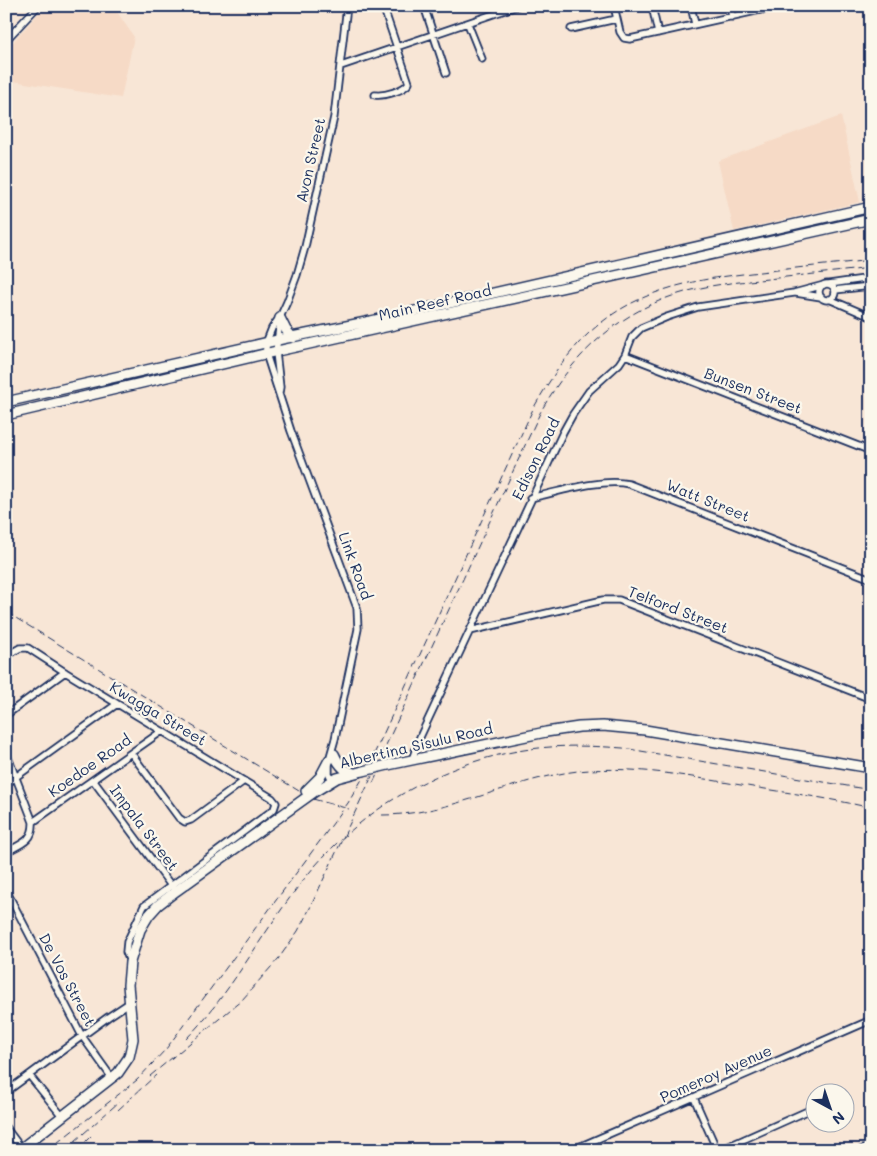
<svg xmlns="http://www.w3.org/2000/svg" width="877" height="1156" font-family="Mali,sans-serif">
<rect width="100%" height="100%" fill="#f8e6d6"/>
<filter id="ink" filterUnits="userSpaceOnUse"><feTurbulence type="fractalNoise" baseFrequency=".02" numOctaves="2"/><feDisplacementMap in="SourceGraphic" scale="10" xChannelSelector="R" yChannelSelector="G"/><feConvolveMatrix kernelMatrix="1 2 1 2 8 2 1 2 1" color-interpolation-filters="sRGB"/></filter>
<g filter="url(#ink)">
<path fill="#f6dac6" d="M 45,6 L 113,6 L 134,37 L 121,98 L 6,80 L 6,50 Z
M 841,116 L 860,202 L 734,231 L 718,161 Z"/>
<g fill="none" stroke-linecap="round" stroke-linejoin="round">
<defs>
<path id="street" d="M 424,6 L 446,73
M 614,6 L 620,32 L 624,38 L 630,39 L 779,6
M 652,6 L 658,33
M 691,6 L 695,24
M 730,6 L 732,17
M 468,24 L 482,59
M 571,29 L 616,19
M 6,40 L 38,6
M 341,66 L 517,6
M 375,95 C 385,96 403,91 409,83 L 383,6
M 829,284 L 871,278
M819 292a8 8 0 1 1 16 0a8 8 0 1 1-16 0Z
M 835,290 L 871,286
M 796,293 L 821,297
M 829,299 L 871,317
M 625,355 L 871,451
M 279,393 L 280,387 L 276,352 L 280,321
M 530,498 C 559,492 601,478 629,484 L 871,579
M 470,631 L 603,600 L 619,600 L 871,699
M 6,656 L 20,648 L 28,648 L 65,672 L 244,781 L 272,798 L 276,803 L 274,809 L 144,906 L 127,942 L 126,952 L 130,962
M 6,715 L 65,672
M 6,752 L 33,822 C 34,841 21,844 6,852
M 131,753 L 179,818 L 185,822 L 191,820 L 244,781
M 412,760 L 420,737 L 563,432 L 573,414 L 589,391 L 619,364 L 625,355 L 632,337 L 641,328 L 667,317 L 698,307 L 794,293 L 824,285
M 336,779 L 331,778 L 329,774 L 329,760 L 335,739 L 358,629 L 357,608 L 291,431 L 266,354 L 266,343 L 272,328 L 281,315 L 287,302 L 297,275 L 305,247 L 334,117 L 347,6
M 93,780 L 172,887
M 6,784 L 117,704
M 33,822 L 162,731
M 6,890 L 82,1036 L 112,1078
M 29,1075 L 62,1116
M 6,1092 L 108,1017 L 129,1003
M 694,1098 L 717,1150
M 6,1128 L 21,1148
M 572,1150 L 871,1020
M 720,1150 L 814,1108
M 861,1150 L 871,1146"/>
<path id="primary" d="M 280,318 L 286,330 L 293,338
M 6,402 L 282,339 L 371,321 L 871,207
M 6,415 L 273,352 L 871,219
M 334,754 C 338,763 344,772 354,773
M 388,765 L 546,732 L 579,727 L 603,726 L 645,730 L 871,768
M 306,791 L 320,777 L 329,760
M 19,1150 L 118,1073 L 129,1057 L 133,1039 L 128,985 L 130,962 L 140,930 L 149,915 L 158,905 L 176,891 L 314,792 L 337,778 L 363,771"/>
</defs>
<use href="#street" stroke="#1b2f5e" stroke-width="9"/>
<use href="#primary" stroke="#1b2f5e" stroke-width="12"/>
<use href="#street" stroke="#fbf7ec" stroke-width="5.5"/>
<use href="#primary" stroke="#fbf7ec" stroke-width="9"/>
<path stroke="#1b2f5e" stroke-width="1" stroke-dasharray="8 4" stroke-linecap="butt" d="M 6,612 L 299,791
M 381,756 L 540,413 C 572,355 620,310 685,292 C 712,284 740,282 768,279 C 802,275 837,272 871,268
M 373,783 L 388,752
M 313,799 L 349,809
M 382,815 C 451,815 511,779 578,771 C 635,765 691,777 747,786 C 788,793 830,798 871,808
M 186,1039 C 232,992 261,934 301,883 C 358,809 446,758 539,748 C 567,745 595,746 623,748 L 871,790
M 150,1076 L 242,1000 L 279,958 L 298,931 L 310,908 L 373,774
M 118,1110 L 156,1075
M 48,1150 L 137,1080 L 166,1049 L 348,803 L 364,776 L 533,409 C 546,386 560,364 578,344 C 631,287 696,279 769,271 C 803,267 837,264 871,260
M 65,1150 L 119,1102
M 77,1150 L 91,1136"/>
<defs>
<path id="primary-bridge" d="M 363,771 L 388,765"/>
</defs>
<use href="#primary-bridge" stroke="#1b2f5e" stroke-width="12" stroke-linecap="butt"/>
<use href="#primary-bridge" stroke="#fbf7ec" stroke-width="9"/>
</g>
</g>
<g text-anchor="middle" stroke-width="4.5" stroke-linejoin="round" paint-order="stroke">
<g font-size="15" fill="#1b2f5e" stroke="#fbf7ec">
<text transform="translate(311 160) rotate(-77)" y="5">Avon Street</text>
<text transform="translate(435 303) rotate(-13)" y="5">Main Reef Road</text>
<text transform="translate(753 391) rotate(21)" y="5">Bunsen Street</text>
<text transform="translate(536 459) rotate(-64)" y="5">Edison Road</text>
<text transform="translate(708 501) rotate(22)" y="5">Watt Street</text>
<text transform="translate(355 566) rotate(70)" y="5">Link Road</text>
<text transform="translate(678 610) rotate(21)" y="5">Telford Street</text>
<text transform="translate(158 714) rotate(31)" y="5">Kwagga Street</text>
<text transform="translate(416 746) rotate(-13)" y="5">Albertina Sisulu Road</text>
<text transform="translate(90 766) rotate(-35)" y="5">Koedoe Road</text>
<text transform="translate(144 828) rotate(53)" y="5">Impala Street</text>
<text transform="translate(67 980) rotate(62)" y="5">De Vos Street</text>
<text transform="translate(716 1074) rotate(-24)" y="5">Pomeroy Avenue</text>
</g>
</g>
<rect width="877" height="1156" fill="none" stroke="#fbf7ec" stroke-width="25"/>
<rect x="12" y="12" width="852" height="1131" fill="none" stroke="#1b2f5e" stroke-width="2" filter="url(#ink)"/>
<g transform="translate(830 1108) rotate(140)"><circle r="24" fill="#fbf7ec" stroke="#a1a7b3"/>
<path d="M0-4L9 19L0 12L-9 19Z" fill="#1b2f5e"/>
<text y="-8" font-size="14" font-weight="bold" text-anchor="middle" fill="#1b2f5e">N</text>
</g>
</svg>
